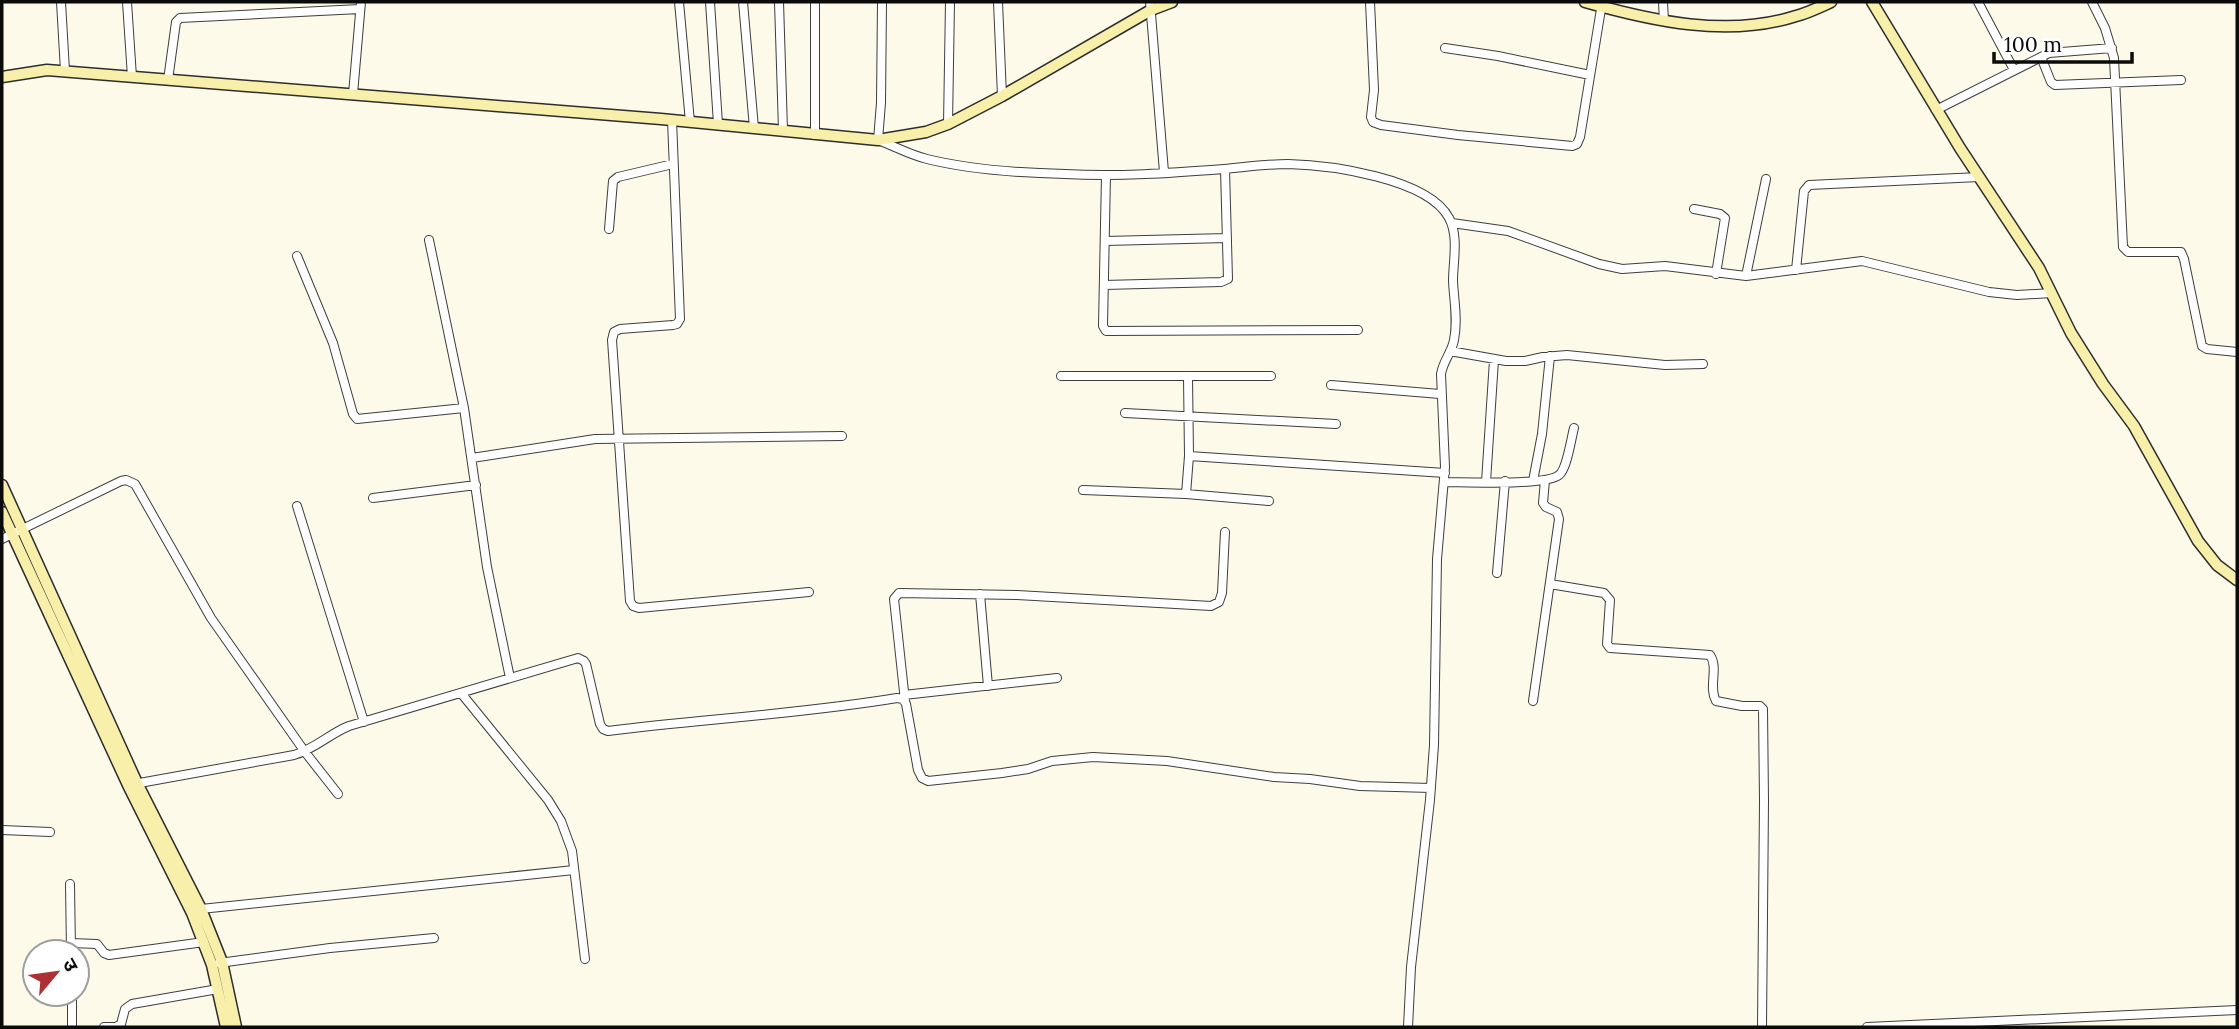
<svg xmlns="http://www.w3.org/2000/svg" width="2239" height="1029" font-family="Lora,'Noto Sans Devanagari',serif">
<rect width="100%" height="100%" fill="#fdfaea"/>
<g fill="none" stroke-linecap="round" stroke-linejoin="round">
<defs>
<path id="street" d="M 61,2 L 65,71
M 127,2 L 132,77
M 679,2 L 690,122
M 710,2 L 718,124
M 743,2 L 754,128
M 779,2 L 783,130
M 882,2 L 881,103 L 878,140 C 894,146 910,155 927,159 C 971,170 1020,173 1065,174 C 1118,177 1171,173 1224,169 C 1246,167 1267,164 1288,164 C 1329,165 1428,178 1449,218 C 1459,236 1453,262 1453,281 C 1454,301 1458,320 1454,340 C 1452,352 1443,361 1441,374 L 1445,467 L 1437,559 L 1434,745 L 1430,800 L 1411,967 L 1408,1027
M 998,2 L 1002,96
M 1150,2 L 1164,172
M 1370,2 L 1374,90 L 1371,117 L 1373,122 L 1381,125 L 1458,135 L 1572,146 L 1577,144 L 1580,137 L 1602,3
M 1663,2 L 1664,21
M 1978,2 L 2014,70
M 2092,2 L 2105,28 L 2114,58 L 2123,247 L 2128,252 L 2181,252 L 2184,259 L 2202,346 L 2207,349 L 2237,352
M 1445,48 L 1498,56 L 1590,75
M 2041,57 L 2051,82 L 2055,85 L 2181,80
M 168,80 L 176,22 L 180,18 L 360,9
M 353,94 L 361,2
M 1936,110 L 2049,53 L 2112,48
M 672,120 L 680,319 L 677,324 L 673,325 L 620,329 L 614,332 L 612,340 L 630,601 L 633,606 L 639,608 L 809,592
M 948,124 L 950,2
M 815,135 L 815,2
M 1106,175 L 1103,326 L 1106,331 L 1358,330
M 1694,209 L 1720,214 L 1725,218 L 1716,274
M 1452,223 L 1508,231 L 1599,264 L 1622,269 L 1665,266 L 1746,276 L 1862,261 L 1989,292 L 2017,295 L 2052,293
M 609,229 L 613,181 L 618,177 L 673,164
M 429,240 L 464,408 L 487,567 L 510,678
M 1105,241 L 1227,238
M 297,256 L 333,343 L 353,414 L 357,419 L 464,408
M 1796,270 L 1804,191 L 1809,185 L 1979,177
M 1746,276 L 1766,179
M 1104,285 L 1221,282 L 1228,279 L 1225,169
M 1450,351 L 1506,361 L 1525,361 L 1543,357 L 1567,355 L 1665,365 L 1703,364
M 1061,376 L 1271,376
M 1331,385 L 1440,394
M 1125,413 L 1336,424
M 1189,456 L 1445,473
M 472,458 L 595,439 L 842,436
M 1533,481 L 1542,434 L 1550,356
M 1444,482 C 1465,482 1546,486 1559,475 C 1567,469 1571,439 1574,428
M 1486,482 L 1494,360
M 1083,490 L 1186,494 L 1269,501
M 1186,494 L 1189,456 L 1188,377
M 373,498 L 476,485
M 297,506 L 364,722
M 2,539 L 121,481 L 126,480 L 135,484 L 211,618 L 305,752 L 338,794
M 1497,573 L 1505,481
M 1550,584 L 1604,593 L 1610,600 L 1607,644 L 1610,648 L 1710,655 C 1719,668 1708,687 1716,701 L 1742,706 L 1760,706 L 1763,709 L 1764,801 L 1762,1027
M 980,594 L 988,686
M 461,693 L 548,800 L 561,821 L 572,851 L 585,959
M 904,695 L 1057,678
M 905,701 L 894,599 L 899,593 L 1017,595 L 1211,606 L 1219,602 L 1222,593 L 1225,532
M 1533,701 L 1559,519 L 1557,512 L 1546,507 L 1543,503 L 1545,480
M 134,784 L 294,755 C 315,749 329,734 349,726 L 578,658 L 584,661 L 586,664 L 600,724 L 603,729 L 608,731 C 704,719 801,714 897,698 L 903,699 L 906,704 L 918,770 L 922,778 L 928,781 L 1002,773 L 1028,769 L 1052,761 L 1093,757 L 1167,761 L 1274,777 L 1310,779 L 1360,786 L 1431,788
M 2,830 L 50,832
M 70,884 L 71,952
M 201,909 L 574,870
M 71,943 L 97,944 L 104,953 L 109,955 L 204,942
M 219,963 L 330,948 L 434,938
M 72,994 L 72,1027
M 104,1027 L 116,1027 L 121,1024 L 125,1009 L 132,1004 L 218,989
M 1867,1027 L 2237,1010"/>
<path id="secondary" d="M 1585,2 C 1652,21 1728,38 1796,16 C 1808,13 1820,7 1831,2
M 1872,2 L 1960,148 L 2039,268 L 2071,333 L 2103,384 L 2134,426 L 2198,541 L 2217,565 L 2237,580
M 2,77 L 47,70 L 661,119 L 878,140 L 926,132 L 948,124 L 1002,96 L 1151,10 L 1172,2
M 2,485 L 137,783 L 201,909 L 222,962 L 236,1027
M 2,512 L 128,785 L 192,913 L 212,965 L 226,1027"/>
</defs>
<use href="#street" stroke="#3e3e3e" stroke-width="10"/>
<use href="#secondary" stroke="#2d2d2d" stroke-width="13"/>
<use href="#street" stroke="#fff" stroke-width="8"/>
<use href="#secondary" stroke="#f8f0aa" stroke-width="10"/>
</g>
<rect width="2239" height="1029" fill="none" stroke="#0b0b0b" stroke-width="7"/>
<g transform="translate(56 973) rotate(61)"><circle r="33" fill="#ffffff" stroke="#9d9d9d" stroke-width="2"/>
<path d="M0-5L12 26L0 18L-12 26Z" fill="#ae3034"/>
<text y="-10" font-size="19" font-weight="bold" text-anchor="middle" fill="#0b0b0b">उ</text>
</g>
<path d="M1994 52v10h138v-10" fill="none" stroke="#0b0b0b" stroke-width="3.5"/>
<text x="2004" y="52" font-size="21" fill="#0b0b0b" stroke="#ffffff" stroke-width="5" paint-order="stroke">100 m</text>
</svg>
